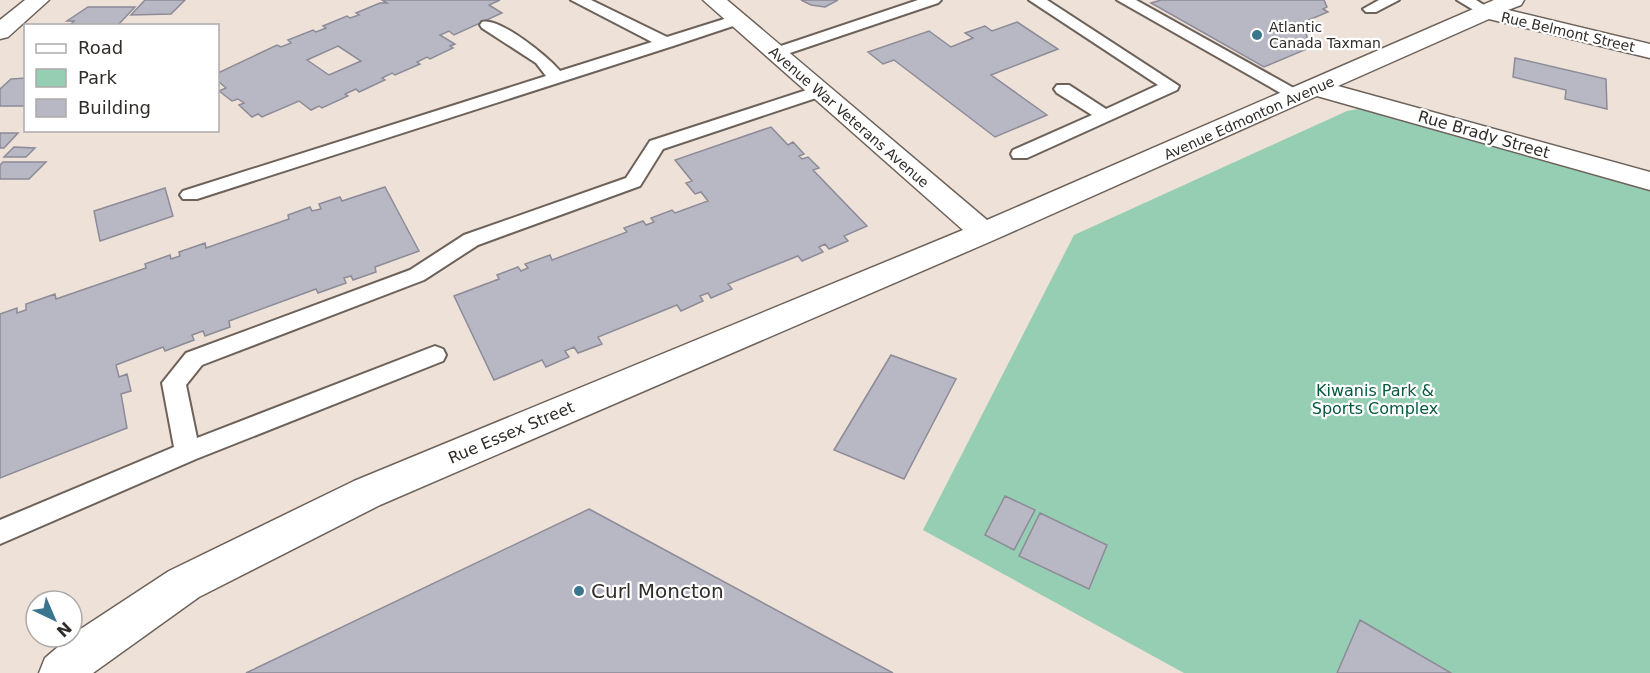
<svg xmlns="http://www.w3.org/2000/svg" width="1650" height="673" font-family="'DejaVu Sans',sans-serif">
<rect width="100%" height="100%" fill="#ede1d8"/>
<path fill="#96ceb4" d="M 1369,107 L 1650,187 L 1650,673 L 1184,673 L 923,530 L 1074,235 L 1347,111 Z"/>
<path fill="#b8b7c4" stroke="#8c8b97" stroke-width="1.5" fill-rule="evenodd" d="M 145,0 L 185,0 L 171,14 L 131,15 Z
M 382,0 L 500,0 L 489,5 L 502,13 L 454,35 L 449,31 L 440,35 L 455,44 L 450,46 L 453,48 L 430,59 L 427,57 L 417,62 L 420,64 L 395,75 L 392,73 L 382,78 L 385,80 L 359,92 L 356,89 L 345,94 L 348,96 L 322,108 L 319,106 L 311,110 L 299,101 L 262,117 L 258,114 L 252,117 L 239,105 L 244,103 L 238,99 L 232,101 L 219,91 L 226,88 L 218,81 L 218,73 L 277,45 L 281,47 L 291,43 L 288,40 L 313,30 L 316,32 L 326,28 L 323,26 L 347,16 L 350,18 L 359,15 L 356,13 L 380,3 L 387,3 ZM 338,46 L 361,61 L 329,75 L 307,60 Z
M 801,0 L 838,0 L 825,7 L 811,5 Z
M 1161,0 L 1324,0 L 1327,7 L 1323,9 L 1328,12 L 1304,22 L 1309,48 L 1264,67 L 1151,3 Z
M 88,7 L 135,7 L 117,26 L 69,26 L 74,21 L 67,21 Z
M 1017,22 L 1058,49 L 991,75 L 1047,115 L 995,137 L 894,60 L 883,64 L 868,52 L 929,31 L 951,47 L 973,38 L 965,33 L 985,26 L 992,31 Z
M 1515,58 L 1606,79 L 1607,109 L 1565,99 L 1566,90 L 1513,77 Z
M 26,78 L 26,106 L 0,106 L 0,89 L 11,79 Z
M 771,127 L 788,145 L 793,142 L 804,154 L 799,156 L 802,159 L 808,157 L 819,168 L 813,170 L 867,226 L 844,236 L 848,241 L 829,249 L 825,244 L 819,247 L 823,252 L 802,261 L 798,256 L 728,284 L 732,289 L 711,298 L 708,293 L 700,296 L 703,301 L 681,311 L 677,305 L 598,337 L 602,344 L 578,353 L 574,347 L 565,351 L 569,357 L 546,367 L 542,360 L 494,380 L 454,296 L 499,279 L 497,275 L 518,267 L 521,271 L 528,268 L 525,264 L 550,255 L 552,260 L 627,232 L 624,228 L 643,221 L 646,225 L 654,222 L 651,218 L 672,210 L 675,213 L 708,201 L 701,192 L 695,194 L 686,183 L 692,181 L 675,160 Z
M 0,133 L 18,133 L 4,148 L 0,148 Z
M 14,147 L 35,148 L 26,157 L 4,157 Z
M 3,162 L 46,162 L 29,179 L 0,179 L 0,165 Z
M 385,187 L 419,251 L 375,267 L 376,272 L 353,280 L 351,276 L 344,278 L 346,283 L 318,293 L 316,289 L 229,321 L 230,327 L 205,336 L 203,331 L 192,335 L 194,340 L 165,351 L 163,347 L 116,365 L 119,377 L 127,374 L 131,391 L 121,394 L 127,428 L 0,478 L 0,314 L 17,308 L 17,313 L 26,310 L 26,304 L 55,294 L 56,299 L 146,268 L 145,264 L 170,255 L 171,259 L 180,256 L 179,252 L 205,243 L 206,248 L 289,219 L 288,215 L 310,207 L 312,211 L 321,209 L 319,204 L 340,197 L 342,201 Z
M 165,188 L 173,216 L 100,241 L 94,211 Z
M 891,355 L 956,379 L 904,479 L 834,450 Z
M 1005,496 L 1035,510 L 1014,550 L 985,535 Z
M 589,509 L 893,673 L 246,673 Z
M 1040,513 L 1107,545 L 1089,589 L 1019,556 Z
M 1360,620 L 1451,673 L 1337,673 Z"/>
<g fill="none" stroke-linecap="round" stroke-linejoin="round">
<defs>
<path id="service" d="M 571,0 L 591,0 L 667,37 L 737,15 L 745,20 L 742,23 L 673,46 L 197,199 L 183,199 L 180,195 L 183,191 L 546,76 L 536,63 L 482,28 L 480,25 L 482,22 C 500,17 548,57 560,71 L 652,42 Z
M 918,0 L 941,0 L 938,3 L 781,56 L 775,58 L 767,53 L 769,50 Z
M 1029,0 L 1047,0 L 1179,86 L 1177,90 L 1027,158 L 1013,158 L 1011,154 L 1013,150 L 1092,115 L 1057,93 L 1054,89 L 1057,85 L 1069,85 L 1106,109 L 1158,85 Z
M 1117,0 L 1136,0 L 1308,96 L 1305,100 L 1293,100 Z
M 1379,0 L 1399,0 L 1376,12 L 1366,12 L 1363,9 Z
M 1457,0 L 1476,0 L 1495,12 L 1492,15 L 1482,15 Z
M 819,86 L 828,91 L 825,95 L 663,149 L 640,186 L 478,245 L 424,280 L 202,365 L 186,385 L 197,438 L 427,349 L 435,346 L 443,349 L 446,355 L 443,361 L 196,459 L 0,544 L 0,520 L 174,447 L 162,383 L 186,353 L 410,270 L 464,235 L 626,178 L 650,141 Z"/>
<path id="minor" d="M 25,0 L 49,0 L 8,37 L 0,39 L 0,20 Z
M 703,0 L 727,0 L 987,220 L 1494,0 L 1524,0 L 1521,5 L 1508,10 L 1650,44 L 1650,58 L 1489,19 L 1338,86 L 1650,172 L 1650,190 L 1317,96 L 994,240 L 380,505 L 199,597 L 93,673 L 39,673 L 45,658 L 73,634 L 169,571 L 354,481 L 963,230 Z"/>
</defs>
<use href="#service" stroke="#6d625a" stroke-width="4"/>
<use href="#minor" stroke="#6d625a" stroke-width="3"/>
<use href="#service" fill="#fff" fill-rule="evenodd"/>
<use href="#minor" fill="#fff" fill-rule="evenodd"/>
</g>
<g fill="#39768d" stroke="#fff" stroke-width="2">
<circle cx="1257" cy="35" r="6"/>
<circle cx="579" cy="591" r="6"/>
</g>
<g text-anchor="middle" stroke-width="4.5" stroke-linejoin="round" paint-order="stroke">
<g font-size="14" fill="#312c29" stroke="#fff" text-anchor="start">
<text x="1269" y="32">Atlantic<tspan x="1269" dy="16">Canada Taxman</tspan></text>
</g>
<g font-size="14" fill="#312c29" stroke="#fff">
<text transform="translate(1568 32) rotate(13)" y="5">Rue Belmont Street</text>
<text transform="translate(849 117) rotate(41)" y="5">Avenue War Veterans Avenue</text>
<text transform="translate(1249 118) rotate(-24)" y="5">Avenue Edmonton Avenue</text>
</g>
<g font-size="16" fill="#312c29" stroke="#fff">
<text transform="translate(1484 134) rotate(16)" y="6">Rue Brady Street</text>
<text transform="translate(511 432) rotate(-23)" y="6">Rue Essex Street</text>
</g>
<g font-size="16" fill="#07583e" stroke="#fff">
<text x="1375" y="396">Kiwanis Park &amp;<tspan x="1375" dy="18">Sports Complex</tspan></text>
</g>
<g font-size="20" fill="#312c29" stroke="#fff" text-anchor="start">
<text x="591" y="598">Curl Moncton</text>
</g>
</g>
<rect x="24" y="24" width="195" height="108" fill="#ffffff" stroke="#adaba9" stroke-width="1.5"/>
<rect x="36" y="44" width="30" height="9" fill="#ffffff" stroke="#adaba9" stroke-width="1.5"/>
<text x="78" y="54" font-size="18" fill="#312c29">Road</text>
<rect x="36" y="69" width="30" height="18" fill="#96ceb4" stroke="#adaba9" stroke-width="1.5"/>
<text x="78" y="84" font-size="18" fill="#312c29">Park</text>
<rect x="36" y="99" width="30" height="18" fill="#b8b7c4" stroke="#adaba9" stroke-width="1.5"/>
<text x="78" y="114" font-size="18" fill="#312c29">Building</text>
<g transform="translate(54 619) rotate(136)"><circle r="28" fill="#ffffff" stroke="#adaba9" stroke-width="1.5"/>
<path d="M0-4.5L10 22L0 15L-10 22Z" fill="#39768d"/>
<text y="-9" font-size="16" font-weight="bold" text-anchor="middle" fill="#312c29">N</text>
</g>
</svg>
